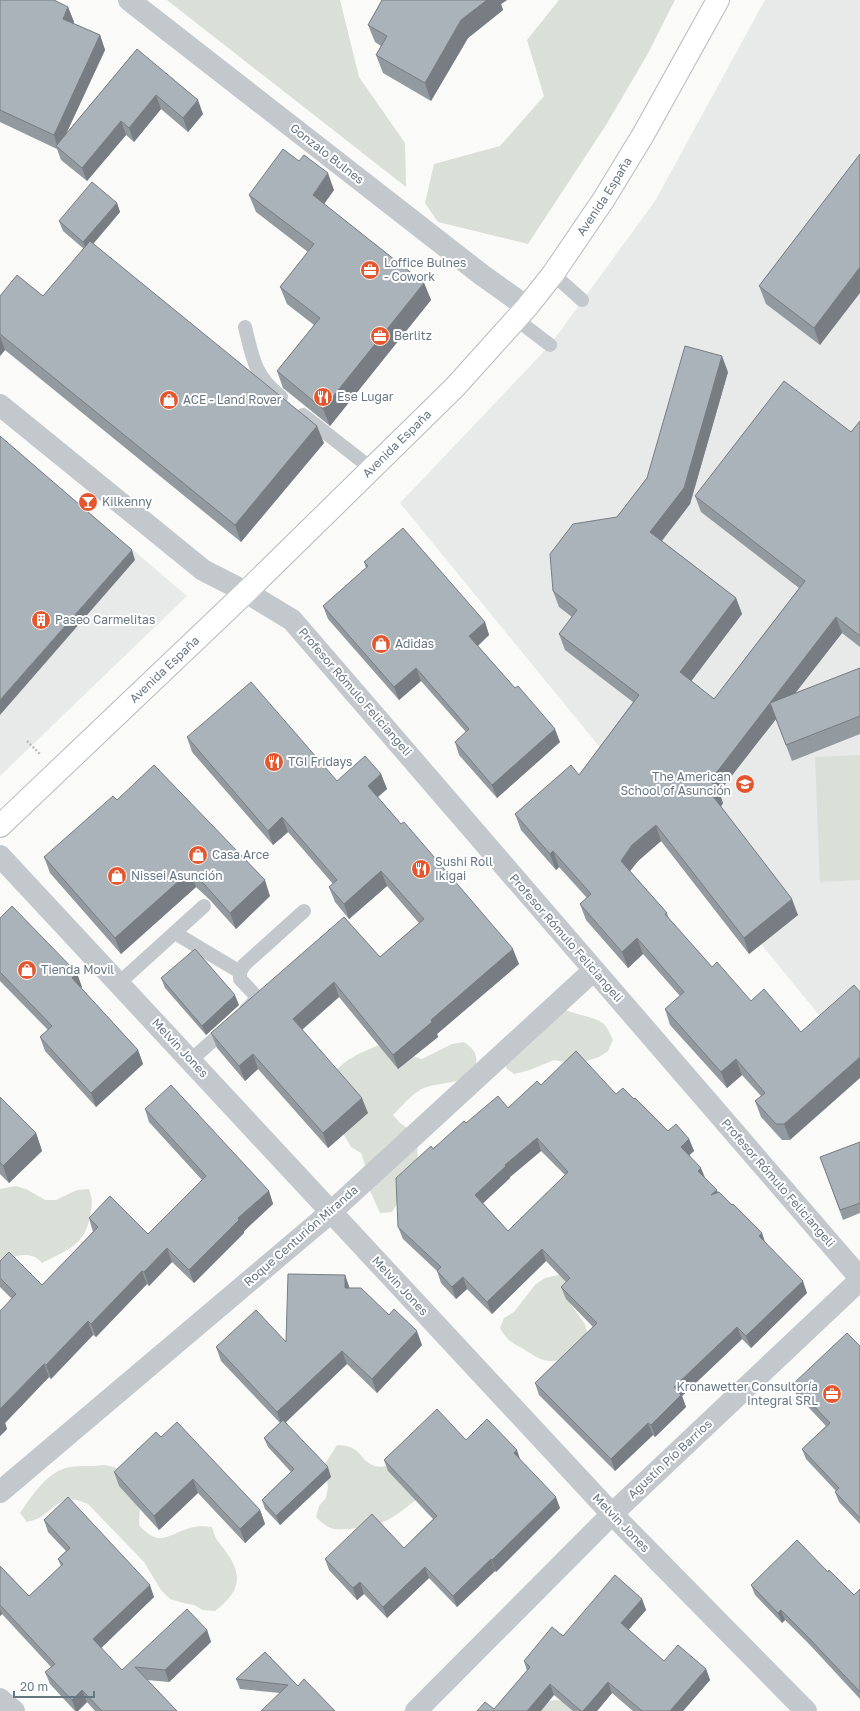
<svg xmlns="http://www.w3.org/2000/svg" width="860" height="1711" font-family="'Golos Text',sans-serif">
<rect width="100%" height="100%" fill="#fafaf8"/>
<path fill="#e8e9e9" d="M 765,0 L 860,0 L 860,1065 L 400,503 L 550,345 L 655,201 Z
M 0,436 L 187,596 L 0,776 Z"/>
<path fill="#dadfd7" d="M 167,0 L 340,0 L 359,77 L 405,143 L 406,187 Z
M 559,0 L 675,0 L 646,57 L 606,125 L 528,244 L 438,222 L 425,203 L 434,164 L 500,146 L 544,96 L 527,40 Z
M 860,755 L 860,880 L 820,882 L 815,757 Z
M 561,1008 C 574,1015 589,1015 601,1022 C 607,1025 610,1034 613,1040 L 608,1051 L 599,1057 L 576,1064 L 554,1060 L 530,1070 L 514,1074 L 506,1068 L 504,1056 Z
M 464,1042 C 472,1048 478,1053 476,1064 C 470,1087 437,1080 420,1090 C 410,1096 401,1107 393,1115 L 400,1123 L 418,1136 L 417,1171 L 392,1212 L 380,1213 L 363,1175 L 365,1165 L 361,1153 L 351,1147 L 340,1128 L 333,1073 C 346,1059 363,1051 380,1045 L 422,1059 L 452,1044 Z
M 15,1186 L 26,1189 L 45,1200 L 56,1200 L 77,1190 L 89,1189 C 93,1200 92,1204 90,1216 C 85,1246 66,1250 42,1263 C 31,1249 15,1257 0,1259 L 0,1189 Z
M 558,1275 L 571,1275 L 571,1305 L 585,1324 L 588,1335 C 581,1341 570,1354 562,1358 C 548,1366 536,1357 525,1350 C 512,1342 508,1342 500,1328 L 504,1318 L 514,1312 L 535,1285 L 545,1278 Z
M 337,1445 C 362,1445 358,1460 375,1466 C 383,1468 391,1465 398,1464 L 416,1500 C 406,1507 397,1516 385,1521 C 374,1526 345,1531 334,1529 C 326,1527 321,1522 316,1517 L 319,1506 L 326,1498 L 328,1487 L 325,1464 Z
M 104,1465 L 114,1467 L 124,1473 L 140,1502 L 139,1525 C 160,1549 168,1534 190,1528 C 197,1526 205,1526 212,1527 C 216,1543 221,1543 229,1556 C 245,1581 235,1595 215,1611 L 203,1610 L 194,1605 L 183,1603 L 170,1599 L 161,1590 L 144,1562 L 88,1504 C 62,1492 58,1506 39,1518 C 35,1520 30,1521 27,1522 L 20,1513 C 32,1496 47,1471 70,1467 C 81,1465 92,1467 104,1465 Z
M 556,1700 L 567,1702 L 581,1711 L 531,1711 L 533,1704 Z"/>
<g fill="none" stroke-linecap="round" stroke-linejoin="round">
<defs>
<g id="primary">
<path id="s1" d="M 0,826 L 246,592 L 455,387 L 527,307 L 553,274 L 604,199 L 643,135 L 718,0"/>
</g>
</defs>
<use href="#primary" stroke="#b5babe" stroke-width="24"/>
<path stroke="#bbbfc2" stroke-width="2.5" stroke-dasharray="2 2" stroke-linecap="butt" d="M 27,741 L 40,754"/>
<path stroke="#c3c8cc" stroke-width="14" d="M 553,274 L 582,300
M 516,319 L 550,345
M 245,327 C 253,359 254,375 281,397
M 303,415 L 372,469
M 175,933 L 240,972
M 119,983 L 204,906
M 246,1010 L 254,1002 L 255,995 L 240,979 L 240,972 L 244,965 L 304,911
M 191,1060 L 228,1027"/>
<path stroke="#c3c8cc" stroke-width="22" d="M 129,0 L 482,275 L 527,307
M 246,592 L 292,620 L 860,1278
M 0,856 L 612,1514 L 806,1711
M 0,1492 L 331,1212 L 594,970
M 0,1699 L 14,1711
M 416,1711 L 612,1514 L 860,1280"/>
<path stroke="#c3c8cc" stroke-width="22" d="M 0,405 L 203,570 L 246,592"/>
<use href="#primary" stroke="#fff" stroke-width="22"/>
</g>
<path fill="#929a9f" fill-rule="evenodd" d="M 0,0 L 68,7 L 74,22 L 73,23 L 100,35 L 105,50 L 66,134 L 137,49 L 203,114 L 188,132 L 161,109 L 134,142 L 126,135 L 87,181 L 61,160 L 57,149 L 0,122 Z
M 382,0 L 507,0 L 501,4 L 503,10 L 468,38 L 431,101 L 383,73 L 376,55 L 381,46 L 375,42 L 368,25 Z
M 860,154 L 820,345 L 766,304 L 759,286 Z
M 334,190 L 324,204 L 424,283 L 431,300 L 330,426 L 283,388 L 277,371 L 314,325 L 287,304 L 280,287 L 308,252 L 256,212 L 249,195 Z
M 117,203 L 120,212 L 93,244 L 324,443 L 241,542 L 5,350 L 0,356 L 0,296 L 43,296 L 84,249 L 63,231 L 59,221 Z
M 728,372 L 690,504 L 662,541 L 736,598 L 742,614 L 691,681 L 714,699 L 799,588 L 701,512 L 695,496 L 851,432 L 860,421 L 860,647 L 842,633 L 795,693 L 860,668 L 860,734 L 792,761 L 776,719 L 719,792 L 723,803 L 721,807 L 798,915 L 749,954 L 661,841 L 638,861 L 630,871 L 667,913 L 669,919 L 712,967 L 751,1001 L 790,1140 L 782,1140 L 761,1117 L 755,1101 L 761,1096 L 742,1075 L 727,1088 L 670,1025 L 665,1009 L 680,996 L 643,954 L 628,968 L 586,920 L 580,904 L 587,898 L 559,867 L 556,870 L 521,830 L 515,814 L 579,775 L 633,702 L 565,650 L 559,634 L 572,617 L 559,607 L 553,591 L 617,517 Z
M 364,562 L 485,622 L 489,635 L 478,646 L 560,742 L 497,798 L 459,755 L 455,742 L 466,732 L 421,681 L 399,700 L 328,619 L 323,606 L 366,568 Z
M 187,737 L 337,781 L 381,774 L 387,789 L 378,797 L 519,964 L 437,1034 L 438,1037 L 398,1069 L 339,997 L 302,1030 L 368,1113 L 328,1148 L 258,1069 L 245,1081 L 217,1048 L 211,1033 L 380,957 L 419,923 L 387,886 L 349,919 L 335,902 L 329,887 L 333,884 L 288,832 L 273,845 L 192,752 Z
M 117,800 L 270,896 L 236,929 L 210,900 L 196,887 L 121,954 L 50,873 L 44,857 Z
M 0,918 L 82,987 L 81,988 L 138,1050 L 143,1064 L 96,1107 L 45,1051 L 40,1037 L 48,1030 L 0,981 Z
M 161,978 L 239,1005 L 206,1035 L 165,988 Z
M 541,1085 L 616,1094 L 634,1099 L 668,1131 L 689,1139 L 694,1151 L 689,1155 L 705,1178 L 718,1193 L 762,1233 L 765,1243 L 807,1293 L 751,1348 L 742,1339 L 682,1396 L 686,1407 L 655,1437 L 653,1435 L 615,1471 L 539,1395 L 535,1383 L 593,1327 L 566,1299 L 561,1287 L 566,1282 L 546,1261 L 492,1314 L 467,1289 L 456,1299 L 441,1283 L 437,1271 L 403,1239 L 398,1227 L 433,1149 L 466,1123 L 508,1108 ZM 541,1151 L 565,1175 L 508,1231 L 483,1203 L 510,1178 L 510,1177 Z
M 0,1097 L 36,1133 L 42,1151 L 9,1183 L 0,1174 Z
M 145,1109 L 269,1191 L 273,1204 L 244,1231 L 244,1233 L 194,1283 L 172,1262 L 149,1286 L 147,1284 L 96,1337 L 93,1335 L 51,1379 L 49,1377 L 5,1423 L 7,1429 L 0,1436 L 12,1299 L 0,1287 L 0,1261 L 42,1285 L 93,1232 L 89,1218 L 148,1234 L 202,1180 L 149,1122 Z
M 860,1142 L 860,1213 L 843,1220 L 820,1157 Z
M 345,1275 L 349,1288 L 389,1315 L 422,1345 L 377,1393 L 347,1364 L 285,1422 L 331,1477 L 280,1525 L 265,1509 L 262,1500 L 291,1472 L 268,1447 L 264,1438 L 280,1423 L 221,1361 L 216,1347 L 286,1342 Z
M 860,1346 L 860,1524 L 839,1502 L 835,1492 L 836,1491 L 806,1459 L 802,1449 L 826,1426 L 796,1394 L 793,1384 Z
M 161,1437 L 260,1510 L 265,1524 L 245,1543 L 198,1493 L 159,1530 L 119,1486 L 114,1472 Z
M 466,1440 L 520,1460 L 560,1508 L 496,1572 L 495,1571 L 457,1607 L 429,1578 L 387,1618 L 364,1594 L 357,1600 L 329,1570 L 325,1559 L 404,1548 L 433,1519 L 388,1471 L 384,1460 Z
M 44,1520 L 154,1597 L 101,1648 L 122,1670 L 207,1630 L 211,1642 L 169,1682 L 147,1680 L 177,1711 L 95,1711 L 87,1702 L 78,1711 L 75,1711 L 50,1684 L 45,1672 L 51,1667 L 2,1614 L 0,1616 L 0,1566 L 29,1596 L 61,1566 L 58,1559 L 66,1551 L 48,1532 Z
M 828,1572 L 854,1595 L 860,1589 L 860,1699 L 810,1645 L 785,1620 L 782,1623 L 755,1595 L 751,1585 Z
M 642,1599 L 646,1610 L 628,1630 L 664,1661 L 706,1669 L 710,1680 L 683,1711 L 633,1711 L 612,1693 L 597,1711 L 573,1711 L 554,1695 L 494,1709 L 527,1671 L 524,1661 L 563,1636 Z
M 265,1652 L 298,1686 L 280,1693 L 240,1689 L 236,1679 Z"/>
<path fill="#777d82" d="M 487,0 L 507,0 L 501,4 L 503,10 L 468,38 L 431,101 L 425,83 L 461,20 Z
M 68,7 L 74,22 L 69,33 L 63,19 Z
M 100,35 L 105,50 L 59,149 L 58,148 L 54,135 Z
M 156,95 L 161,109 L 134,142 L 129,128 Z
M 198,100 L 203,114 L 188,132 L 183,118 Z
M 121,121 L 126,135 L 87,181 L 82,168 Z
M 328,173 L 334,190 L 319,211 L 313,195 Z
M 117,203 L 120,212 L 87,251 L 83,242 Z
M 860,267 L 860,293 L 820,345 L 814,328 Z
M 424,283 L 431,300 L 330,426 L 323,409 Z
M 0,336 L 5,350 L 0,356 Z
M 722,356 L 728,372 L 690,504 L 656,548 L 650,532 Z
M 317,426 L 324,443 L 241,542 L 235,525 Z
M 132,550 L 135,560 L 0,715 L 0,700 Z
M 736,598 L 742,614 L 686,688 L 680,672 Z
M 836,617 L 842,633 L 776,718 L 770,703 Z
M 485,622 L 489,635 L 474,649 L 469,636 Z
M 416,668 L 421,681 L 399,700 L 394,687 Z
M 770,703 L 776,719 L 719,792 L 723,803 L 717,811 L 712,795 L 710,781 Z
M 555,729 L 560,742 L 497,798 L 492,785 Z
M 381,774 L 387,789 L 374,800 L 368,786 Z
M 282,817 L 288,832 L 273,845 L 268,831 Z
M 656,825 L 661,841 L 638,861 L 626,876 L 621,861 L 632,845 Z
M 553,851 L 559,867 L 556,870 L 550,854 Z
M 190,871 L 196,887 L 121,954 L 115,938 Z
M 381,871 L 387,886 L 349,919 L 344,904 Z
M 265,880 L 270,896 L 236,929 L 230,913 Z
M 792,899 L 798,915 L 749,954 L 744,938 Z
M 637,938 L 643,954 L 628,968 L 622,952 Z
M 513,949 L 519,964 L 437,1034 L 438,1037 L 398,1069 L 393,1055 L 431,1020 Z
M 77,973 L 82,987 L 77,992 L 72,978 Z
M 334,982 L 339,997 L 298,1033 L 293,1019 Z
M 235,995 L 239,1005 L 206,1035 L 202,1026 Z
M 138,1050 L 143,1064 L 96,1107 L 91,1093 Z
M 253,1054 L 258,1069 L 245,1081 L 239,1066 Z
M 860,1057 L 860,1078 L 790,1140 L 784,1124 Z
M 736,1059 L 742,1075 L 727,1088 L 721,1072 Z
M 362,1098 L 368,1113 L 328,1148 L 323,1133 Z
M 36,1133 L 42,1151 L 9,1183 L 3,1166 Z
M 537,1138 L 541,1151 L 510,1177 L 510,1178 L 479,1207 L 475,1195 L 505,1165 Z
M 689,1139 L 694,1151 L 685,1159 L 681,1147 Z
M 701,1168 L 706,1180 L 698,1171 Z
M 717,1190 L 721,1202 L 711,1195 Z
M 269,1191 L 273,1204 L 244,1231 L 244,1233 L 194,1283 L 189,1270 L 238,1218 Z
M 762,1233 L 766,1245 L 759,1236 Z
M 167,1248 L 172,1262 L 149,1286 L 144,1272 Z
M 542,1249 L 546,1261 L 492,1314 L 487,1302 Z
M 142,1271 L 147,1284 L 96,1337 L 91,1324 Z
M 345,1275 L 350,1289 L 345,1288 Z
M 463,1277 L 467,1289 L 456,1299 L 452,1287 Z
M 803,1281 L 807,1293 L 751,1348 L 746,1336 Z
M 88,1321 L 93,1335 L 51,1379 L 46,1365 Z
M 737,1327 L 742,1339 L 682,1396 L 686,1407 L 655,1437 L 651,1425 L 674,1387 Z
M 417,1331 L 422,1345 L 377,1393 L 372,1379 Z
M 342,1351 L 347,1364 L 282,1426 L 277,1412 Z
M 44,1364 L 49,1377 L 5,1423 L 7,1429 L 0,1436 L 0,1409 Z
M 648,1423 L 653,1435 L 615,1471 L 611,1459 Z
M 517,1450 L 521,1462 L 514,1453 Z
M 328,1467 L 331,1477 L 280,1525 L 276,1516 Z
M 193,1479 L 198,1493 L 159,1530 L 154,1516 Z
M 556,1497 L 560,1508 L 496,1572 L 492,1560 Z
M 260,1510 L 265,1524 L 245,1543 L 240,1529 Z
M 491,1559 L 495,1571 L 457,1607 L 453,1596 Z
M 425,1567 L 429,1578 L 387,1618 L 383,1607 Z
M 360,1582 L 364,1594 L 357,1600 L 353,1588 Z
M 150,1585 L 154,1597 L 98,1651 L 93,1639 Z
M 642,1599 L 646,1610 L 625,1634 L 621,1623 Z
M 0,1609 L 2,1614 L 0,1616 Z
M 781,1610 L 785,1620 L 782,1623 L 778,1613 Z
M 207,1630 L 211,1642 L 169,1682 L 165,1670 Z
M 706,1669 L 710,1680 L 683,1711 L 670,1711 Z
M 608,1682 L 612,1693 L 597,1711 L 583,1711 Z
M 550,1684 L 554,1695 L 541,1711 L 527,1711 Z
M 82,1690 L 87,1702 L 78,1711 L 76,1711 L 72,1700 Z"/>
<path fill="#aab3b9" stroke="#777d82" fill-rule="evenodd" d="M 0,0 L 54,0 L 68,7 L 63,19 L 100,35 L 54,135 L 0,110 Z
M 382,0 L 487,0 L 461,20 L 425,83 L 376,55 L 387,36 L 368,25 Z
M 137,49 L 198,100 L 183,118 L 156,95 L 129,128 L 121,121 L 82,168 L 56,146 Z
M 283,149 L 299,161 L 304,155 L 328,173 L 313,195 L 424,283 L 323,409 L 277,371 L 320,318 L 280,287 L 314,244 L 249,195 Z
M 860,154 L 860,267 L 814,328 L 759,286 Z
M 92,182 L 117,203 L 83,242 L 59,221 Z
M 90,241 L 317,426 L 235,525 L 0,334 L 0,296 L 17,275 L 43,296 Z
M 685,346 L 722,356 L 684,488 L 650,532 L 736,598 L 680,672 L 714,699 L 805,581 L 695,496 L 784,381 L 851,432 L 860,421 L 860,636 L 836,617 L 710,781 L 717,787 L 712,795 L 792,899 L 744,938 L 656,825 L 632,845 L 621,861 L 667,913 L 665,914 L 712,967 L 717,962 L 751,1001 L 764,989 L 801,1032 L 854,985 L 860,992 L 860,1057 L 784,1124 L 776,1124 L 755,1101 L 765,1093 L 736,1059 L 721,1072 L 665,1009 L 684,992 L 637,938 L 622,952 L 580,904 L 591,894 L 553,851 L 550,854 L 515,814 L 571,765 L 579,775 L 639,695 L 559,634 L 577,610 L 553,591 L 550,554 L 573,524 L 617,517 L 647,478 Z
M 0,436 L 132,550 L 0,700 Z
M 403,528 L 485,622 L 469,636 L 515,688 L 518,686 L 555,729 L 492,785 L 455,742 L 469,729 L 416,668 L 394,687 L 323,606 L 368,566 L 364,562 Z
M 860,668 L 860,716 L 786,745 L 770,703 Z
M 251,682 L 337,781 L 365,756 L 381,774 L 368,786 L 401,824 L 404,822 L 513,949 L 431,1020 L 432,1022 L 393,1055 L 334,982 L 293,1019 L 362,1098 L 323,1133 L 253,1054 L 239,1066 L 211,1033 L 344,917 L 380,957 L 424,919 L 381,871 L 344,904 L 329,887 L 337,880 L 282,817 L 268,831 L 187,737 Z
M 154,765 L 265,880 L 230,913 L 204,884 L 190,871 L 115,938 L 44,857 L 113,796 L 117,800 Z
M 12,906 L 77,973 L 72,978 L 138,1050 L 91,1093 L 40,1037 L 52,1026 L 0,972 L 0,918 Z
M 195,949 L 235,995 L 202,1026 L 161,978 Z
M 576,1051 L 616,1094 L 623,1088 L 634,1099 L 635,1098 L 668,1131 L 676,1124 L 689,1139 L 681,1147 L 701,1168 L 698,1171 L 717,1190 L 711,1195 L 719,1192 L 732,1205 L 733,1204 L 762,1233 L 759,1236 L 803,1281 L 746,1336 L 737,1327 L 674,1387 L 681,1395 L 651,1425 L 648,1423 L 611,1459 L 535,1383 L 597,1323 L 561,1287 L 570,1278 L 542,1249 L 487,1302 L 463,1277 L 452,1287 L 437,1271 L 441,1267 L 398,1227 L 396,1178 L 431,1146 L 433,1149 L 464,1121 L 466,1123 L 498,1096 L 508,1108 L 537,1081 L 541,1085 ZM 537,1138 L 568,1172 L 508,1231 L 475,1195 L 506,1166 L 505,1165 Z
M 171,1085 L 269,1191 L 238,1218 L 239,1220 L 189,1270 L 167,1248 L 144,1272 L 142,1271 L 91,1324 L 88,1321 L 46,1365 L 44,1364 L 0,1409 L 0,1311 L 16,1294 L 0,1278 L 0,1261 L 9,1252 L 42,1285 L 98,1227 L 89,1218 L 110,1196 L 148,1234 L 206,1176 L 145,1109 Z
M 0,1097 L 36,1133 L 3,1166 L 0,1162 Z
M 860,1142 L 860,1203 L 840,1210 L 820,1157 Z
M 288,1274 L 345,1275 L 345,1288 L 361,1288 L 389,1315 L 394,1309 L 417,1331 L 372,1379 L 342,1351 L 277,1412 L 216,1347 L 256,1310 L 286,1342 Z
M 847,1333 L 860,1346 L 860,1518 L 835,1492 L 839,1488 L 802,1449 L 830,1423 L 793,1384 Z
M 437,1409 L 466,1440 L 487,1419 L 517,1450 L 514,1453 L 556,1497 L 492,1560 L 491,1559 L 453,1596 L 425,1567 L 383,1607 L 360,1582 L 353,1588 L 325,1559 L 372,1514 L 404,1548 L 437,1516 L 384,1460 Z
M 283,1420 L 328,1467 L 276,1516 L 262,1500 L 294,1469 L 264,1438 Z
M 177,1422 L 260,1510 L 240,1529 L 193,1479 L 154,1516 L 114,1472 L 156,1432 L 161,1437 Z
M 68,1497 L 150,1585 L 93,1639 L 122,1670 L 187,1609 L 207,1630 L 165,1670 L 135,1667 L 177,1711 L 102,1711 L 82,1690 L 72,1700 L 45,1672 L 55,1664 L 0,1605 L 0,1566 L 29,1596 L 63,1564 L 58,1559 L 70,1548 L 44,1520 Z
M 797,1540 L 828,1572 L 829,1570 L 854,1595 L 860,1589 L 860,1692 L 806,1635 L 781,1610 L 778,1613 L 751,1585 Z
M 615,1575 L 642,1599 L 621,1623 L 664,1661 L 678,1645 L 706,1669 L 670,1711 L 642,1711 L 608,1682 L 583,1711 L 581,1711 L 550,1684 L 527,1711 L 477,1711 L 485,1702 L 494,1709 L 530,1667 L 524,1661 L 552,1627 L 563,1636 Z
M 265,1652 L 298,1686 L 304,1679 L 335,1711 L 261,1711 L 288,1685 L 236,1679 Z"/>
<defs>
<symbol id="office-disc" viewBox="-11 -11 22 22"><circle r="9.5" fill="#e4572e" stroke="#fff"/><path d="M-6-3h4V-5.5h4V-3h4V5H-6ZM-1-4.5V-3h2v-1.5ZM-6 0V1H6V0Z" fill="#fff"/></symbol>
<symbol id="restaurant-disc" viewBox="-11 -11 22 22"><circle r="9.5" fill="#e4572e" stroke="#fff"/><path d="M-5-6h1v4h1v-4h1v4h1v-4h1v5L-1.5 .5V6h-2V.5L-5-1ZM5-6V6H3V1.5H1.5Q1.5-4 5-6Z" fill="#fff"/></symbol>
<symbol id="shop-disc" viewBox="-11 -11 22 22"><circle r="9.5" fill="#e4572e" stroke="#fff"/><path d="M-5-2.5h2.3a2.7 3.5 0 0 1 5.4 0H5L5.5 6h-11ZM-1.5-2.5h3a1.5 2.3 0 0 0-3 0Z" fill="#fff"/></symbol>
<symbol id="bar-disc" viewBox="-11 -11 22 22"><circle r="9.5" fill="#e4572e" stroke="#fff"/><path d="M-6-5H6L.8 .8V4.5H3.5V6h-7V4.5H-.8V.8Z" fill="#fff"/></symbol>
<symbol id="building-disc" viewBox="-11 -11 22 22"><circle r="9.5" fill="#e4572e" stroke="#fff"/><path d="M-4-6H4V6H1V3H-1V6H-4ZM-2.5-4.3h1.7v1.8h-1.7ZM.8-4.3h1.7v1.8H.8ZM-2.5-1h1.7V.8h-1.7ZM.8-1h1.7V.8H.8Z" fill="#fff"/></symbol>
<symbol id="school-disc" viewBox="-11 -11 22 22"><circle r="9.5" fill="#e4572e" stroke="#fff"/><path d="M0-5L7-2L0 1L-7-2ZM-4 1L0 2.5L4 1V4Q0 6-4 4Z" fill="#fff"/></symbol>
</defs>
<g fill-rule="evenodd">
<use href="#office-disc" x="359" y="259" width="22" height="22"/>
<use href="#office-disc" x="369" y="325" width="22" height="22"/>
<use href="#restaurant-disc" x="312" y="386" width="22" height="22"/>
<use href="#shop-disc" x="158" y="389" width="22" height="22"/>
<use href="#bar-disc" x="77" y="491" width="22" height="22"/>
<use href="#building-disc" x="30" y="609" width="22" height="22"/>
<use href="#shop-disc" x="370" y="633" width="22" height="22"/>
<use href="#restaurant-disc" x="263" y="751" width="22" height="22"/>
<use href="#school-disc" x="734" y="773" width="22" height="22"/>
<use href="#shop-disc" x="187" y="844" width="22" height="22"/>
<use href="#restaurant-disc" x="410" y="858" width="22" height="22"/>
<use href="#shop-disc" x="106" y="865" width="22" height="22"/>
<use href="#shop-disc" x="16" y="959" width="22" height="22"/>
<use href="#office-disc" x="821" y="1383" width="22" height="22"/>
</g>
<g text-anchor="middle" stroke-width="4" stroke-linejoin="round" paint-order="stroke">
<g font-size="12" fill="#657683" stroke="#fff">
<text transform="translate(327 154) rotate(38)" y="4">Gonzalo Bulnes</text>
<text dy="4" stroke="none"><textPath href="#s1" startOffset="875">Avenida España</textPath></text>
<text dy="4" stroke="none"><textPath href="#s1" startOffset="551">Avenida España</textPath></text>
<text dy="4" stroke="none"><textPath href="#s1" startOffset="227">Avenida España</textPath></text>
<text transform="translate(355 692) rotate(49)" y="4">Profesor Rómulo Feliciangeli</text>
<text transform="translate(566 938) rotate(49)" y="4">Profesor Rómulo Feliciangeli</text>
<text transform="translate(180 1048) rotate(47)" y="4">Melvin Jones</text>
<text transform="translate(778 1183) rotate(49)" y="4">Profesor Rómulo Feliciangeli</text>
<text transform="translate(301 1236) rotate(-41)" y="4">Roque Centurión Miranda</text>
<text transform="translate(400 1286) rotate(47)" y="4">Melvin Jones</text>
<text transform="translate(670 1459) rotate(-43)" y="4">Agustín Pío Barrios</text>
<text transform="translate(621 1523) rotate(46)" y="4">Melvin Jones</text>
</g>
<g font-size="12" fill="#657683" stroke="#fff" text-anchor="start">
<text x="384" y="267">Loffice Bulnes<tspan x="384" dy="14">- Cowork</tspan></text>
<text x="394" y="340">Berlitz</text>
<text x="337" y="401">Ese Lugar</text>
<text x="183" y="404">ACE - Land Rover</text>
<text x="102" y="506">Kilkenny</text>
<text x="55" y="624">Paseo Carmelitas</text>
<text x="395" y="648">Adidas</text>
<text x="288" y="766">TGI Fridays</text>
<text x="731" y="781" text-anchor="end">The American<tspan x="731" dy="14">School of Asunción</tspan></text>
<text x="212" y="859">Casa Arce</text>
<text x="435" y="866">Sushi Roll<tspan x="435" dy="14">Ikigai</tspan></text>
<text x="131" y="880">Nissei Asunción</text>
<text x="41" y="974">Tienda Movil</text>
<text x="818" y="1391" text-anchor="end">Kronawetter Consultoría<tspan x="818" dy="14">Integral SRL</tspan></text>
</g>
</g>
<path d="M14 1691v6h80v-6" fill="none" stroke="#657683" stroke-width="2"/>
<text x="20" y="1691" font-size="12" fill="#657683" stroke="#ffffff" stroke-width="3" paint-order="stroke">20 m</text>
</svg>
